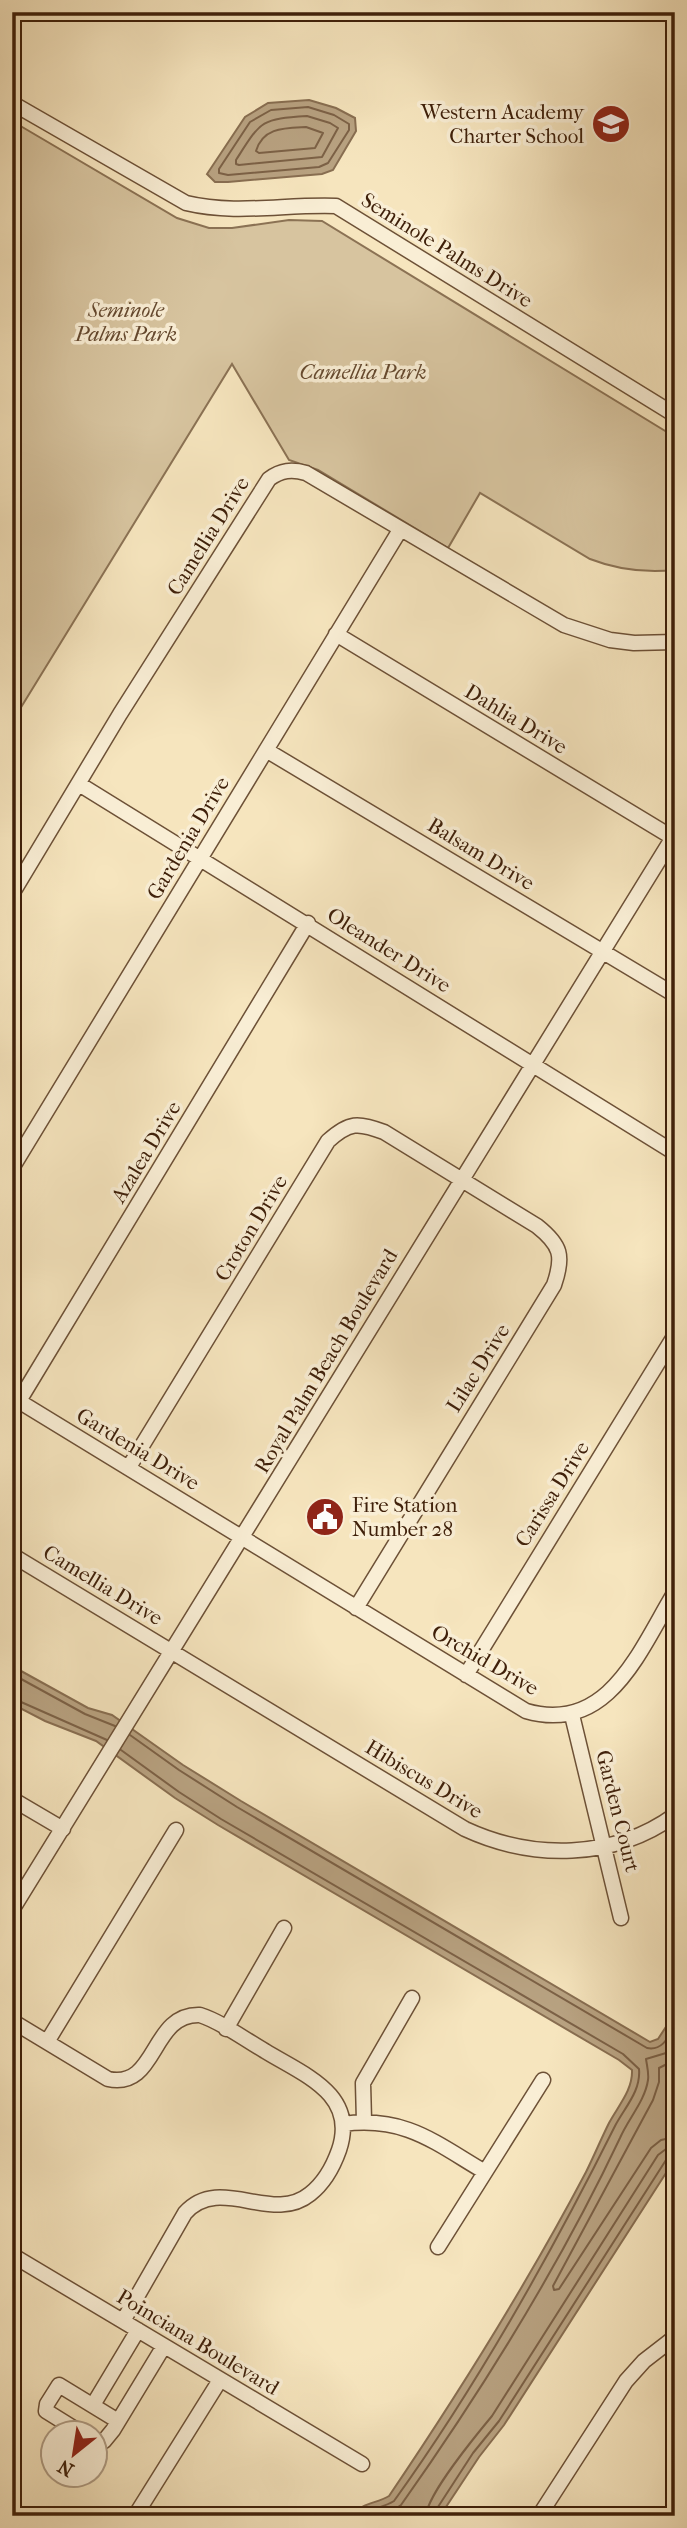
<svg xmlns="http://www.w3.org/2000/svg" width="687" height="2528" font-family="'IM FELL French Canon',serif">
<rect width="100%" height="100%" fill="#f6e5be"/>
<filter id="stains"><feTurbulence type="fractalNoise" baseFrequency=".00286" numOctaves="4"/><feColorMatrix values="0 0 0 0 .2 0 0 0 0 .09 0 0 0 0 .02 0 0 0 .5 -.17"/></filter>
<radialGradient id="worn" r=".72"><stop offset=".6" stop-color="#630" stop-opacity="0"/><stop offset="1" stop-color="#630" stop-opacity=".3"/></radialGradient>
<path fill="#d7c49f" stroke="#8b7254" stroke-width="2" d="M 12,121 L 177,218 L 209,228 L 232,228 L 289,220 L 322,221 L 675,437 L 675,570 C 645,573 618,570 590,559 L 480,493 L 448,548 L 318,470 L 289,460 L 232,364 L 12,722 Z"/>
<path fill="#b8a281" stroke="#886e51" stroke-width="2" d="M 309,100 L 336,108 L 355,118 L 356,131 L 333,170 L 322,174 L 228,182 L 215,182 L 207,174 L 245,117 L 268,103 Z
M 12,1666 L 88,1708 L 112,1715 L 183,1765 L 241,1801 L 650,2042 L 658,2039 L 675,2013 L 675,2159 L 504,2425 L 479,2457 L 440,2516 L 352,2516 C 362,2502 376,2504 389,2496 C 460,2391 527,2284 586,2172 C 594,2156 601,2139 609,2123 C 618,2106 633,2090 632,2070 L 619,2060 L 218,1825 L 175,1798 L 96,1741 L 45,1721 L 12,1704 Z"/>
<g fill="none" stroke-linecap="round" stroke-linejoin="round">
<path stroke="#7c6146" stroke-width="2" d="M 308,107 L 334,115 L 349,124 L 349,130 L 328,163 L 319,167 L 228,175 L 219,173 L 219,169 L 250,122 L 271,110 Z
M 307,116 L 330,123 L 338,128 L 322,157 L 239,165 L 236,164 L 236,160 C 261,121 260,119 307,116 Z
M 306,127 L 323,133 L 315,148 L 259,153 L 256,151 C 263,127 285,128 306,127 Z
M 12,1674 L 85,1714 L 115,1726
M 12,1698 L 107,1740
M 130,1735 L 179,1770 L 237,1807 L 647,2048 C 662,2051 668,2038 675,2026
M 121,1750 L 179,1792 L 221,1819 L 623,2054 L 639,2069 C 641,2091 625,2107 615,2126 C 550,2256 479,2383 394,2501 C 383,2508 371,2508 361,2516
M 675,2060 L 659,2068 L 659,2082 L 653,2100 L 553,2286 L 554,2290 L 559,2289 L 651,2148 L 661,2140 L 675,2137
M 385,2516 L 401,2505 C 483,2389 559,2267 620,2138 C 628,2119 645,2101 648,2080 C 649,2073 647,2066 646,2059 L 666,2053 L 675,2043
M 426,2516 C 427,2495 477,2434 492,2416 L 658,2155 L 666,2149 L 675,2148
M 434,2516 L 436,2510 L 473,2453 L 499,2421 L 666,2160 L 675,2156"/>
<defs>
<path id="minor" d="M 12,103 L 186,203 C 236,215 285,204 336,206 L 675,415
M 336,634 L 675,839
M 266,750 L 675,995
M 79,784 L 675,1153
M 12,894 L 120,714 L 269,479 C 281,470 292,469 306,473 L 564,625 L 610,640 L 634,643 L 675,642
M 12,1168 L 400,530
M 12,1397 L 526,1711 C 609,1735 640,1649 675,1592
M 19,1401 L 308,923
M 129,1467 L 328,1141 C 349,1122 358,1122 384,1132 L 537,1226 C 561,1245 564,1256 554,1285 L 356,1608
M 12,1555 L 465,1829 C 532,1860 613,1860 675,1815
M 466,1675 L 675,1335
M 572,1715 L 621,1918
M 12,1799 L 63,1829
M 12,1910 L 675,834
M 12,2021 L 108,2079 C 158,2090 150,2013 200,2015 C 222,2022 244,2039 265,2051 C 304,2075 358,2094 339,2150 C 333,2167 324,2183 310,2194 C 272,2225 220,2174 185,2213 L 123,2321
M 226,2029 L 284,1928
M 47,2042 L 176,1830
M 12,2090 L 13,2088
M 364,2121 L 363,2083 L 412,1998
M 343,2124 C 405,2116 434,2142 485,2172
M 438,2247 L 543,2080
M 12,2255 L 362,2464
M 93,2405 L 138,2330
M 83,2434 L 46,2411 L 47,2404 L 59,2385 L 118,2421
M 94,2441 L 104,2441 L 113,2430 L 164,2346
M 135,2516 L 220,2380
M 539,2516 L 626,2381 L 644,2361 L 675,2337"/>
</defs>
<use href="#minor" stroke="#6d5137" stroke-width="17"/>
<use href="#minor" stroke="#f9eed5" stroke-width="14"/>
</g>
<defs>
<symbol id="school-disc" viewBox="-11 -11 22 22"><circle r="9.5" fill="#8f2418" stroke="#f9eed5"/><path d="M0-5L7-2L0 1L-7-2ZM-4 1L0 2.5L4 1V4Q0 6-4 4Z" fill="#fff"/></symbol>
<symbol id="civic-disc" viewBox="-11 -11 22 22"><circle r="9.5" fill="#8f2418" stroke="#f9eed5"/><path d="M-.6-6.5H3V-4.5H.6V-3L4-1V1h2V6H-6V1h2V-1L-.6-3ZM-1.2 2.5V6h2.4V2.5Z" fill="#fff"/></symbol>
</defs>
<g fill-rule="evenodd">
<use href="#school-disc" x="589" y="102" width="44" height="44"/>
<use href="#civic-disc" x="303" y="1495" width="44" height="44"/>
</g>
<g text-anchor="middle" stroke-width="7" stroke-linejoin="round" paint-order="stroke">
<g font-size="21" fill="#3f200a" stroke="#f9eed5" text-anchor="end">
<text x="584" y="119">Western Academy<tspan x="584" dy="24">Charter School</tspan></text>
<text x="352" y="1512" text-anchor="start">Fire Station<tspan x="352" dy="24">Number 28</tspan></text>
</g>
<g font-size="21" fill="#3f200a" stroke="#f9eed5">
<text transform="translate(447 250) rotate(32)" y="7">Seminole Palms Drive</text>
<text transform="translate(208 536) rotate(-58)" y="7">Camellia Drive</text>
<text transform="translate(516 719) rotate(31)" y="7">Dahlia Drive</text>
<text transform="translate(188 838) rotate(-59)" y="7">Gardenia Drive</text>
<text transform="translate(481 854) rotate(31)" y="7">Balsam Drive</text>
<text transform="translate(389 950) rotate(32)" y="7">Oleander Drive</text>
<text transform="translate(146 1152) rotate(-59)" y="7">Azalea Drive</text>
<text transform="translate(251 1228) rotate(-59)" y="7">Croton Drive</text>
<text transform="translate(326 1361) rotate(-59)" y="7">Royal Palm Beach Boulevard</text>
<text transform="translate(478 1368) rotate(-58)" y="7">Lilac Drive</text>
<text transform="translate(138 1449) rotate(31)" y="7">Gardenia Drive</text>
<text transform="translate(552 1494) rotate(-58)" y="7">Carissa Drive</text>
<text transform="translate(103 1585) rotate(31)" y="7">Camellia Drive</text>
<text transform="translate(485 1660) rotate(30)" y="7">Orchid Drive</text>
<text transform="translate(424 1779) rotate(31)" y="7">Hibiscus Drive</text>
<text transform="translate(618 1811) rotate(76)" y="7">Garden Court</text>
<text transform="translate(198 2342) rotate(31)" y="7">Poinciana Boulevard</text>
</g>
<g font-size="21" font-style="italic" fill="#65492f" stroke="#f9eed5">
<text x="126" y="317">Seminole<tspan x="126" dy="24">Palms Park</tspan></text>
<text x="363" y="379">Camellia Park</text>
</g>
</g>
<rect width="687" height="2528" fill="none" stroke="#f6e5be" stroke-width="42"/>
<rect x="14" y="14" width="659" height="2500" fill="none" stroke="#3f200a" stroke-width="3.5"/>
<rect x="21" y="21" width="645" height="2486" fill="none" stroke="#3f200a" stroke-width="2"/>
<g transform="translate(74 2454) rotate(210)"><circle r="33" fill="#f9eed5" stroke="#af9c84" stroke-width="2"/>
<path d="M0-5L12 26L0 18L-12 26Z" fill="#8f2418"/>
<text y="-10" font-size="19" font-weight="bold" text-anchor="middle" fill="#3f200a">N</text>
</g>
<rect width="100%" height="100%" filter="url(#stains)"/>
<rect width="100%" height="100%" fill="url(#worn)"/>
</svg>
